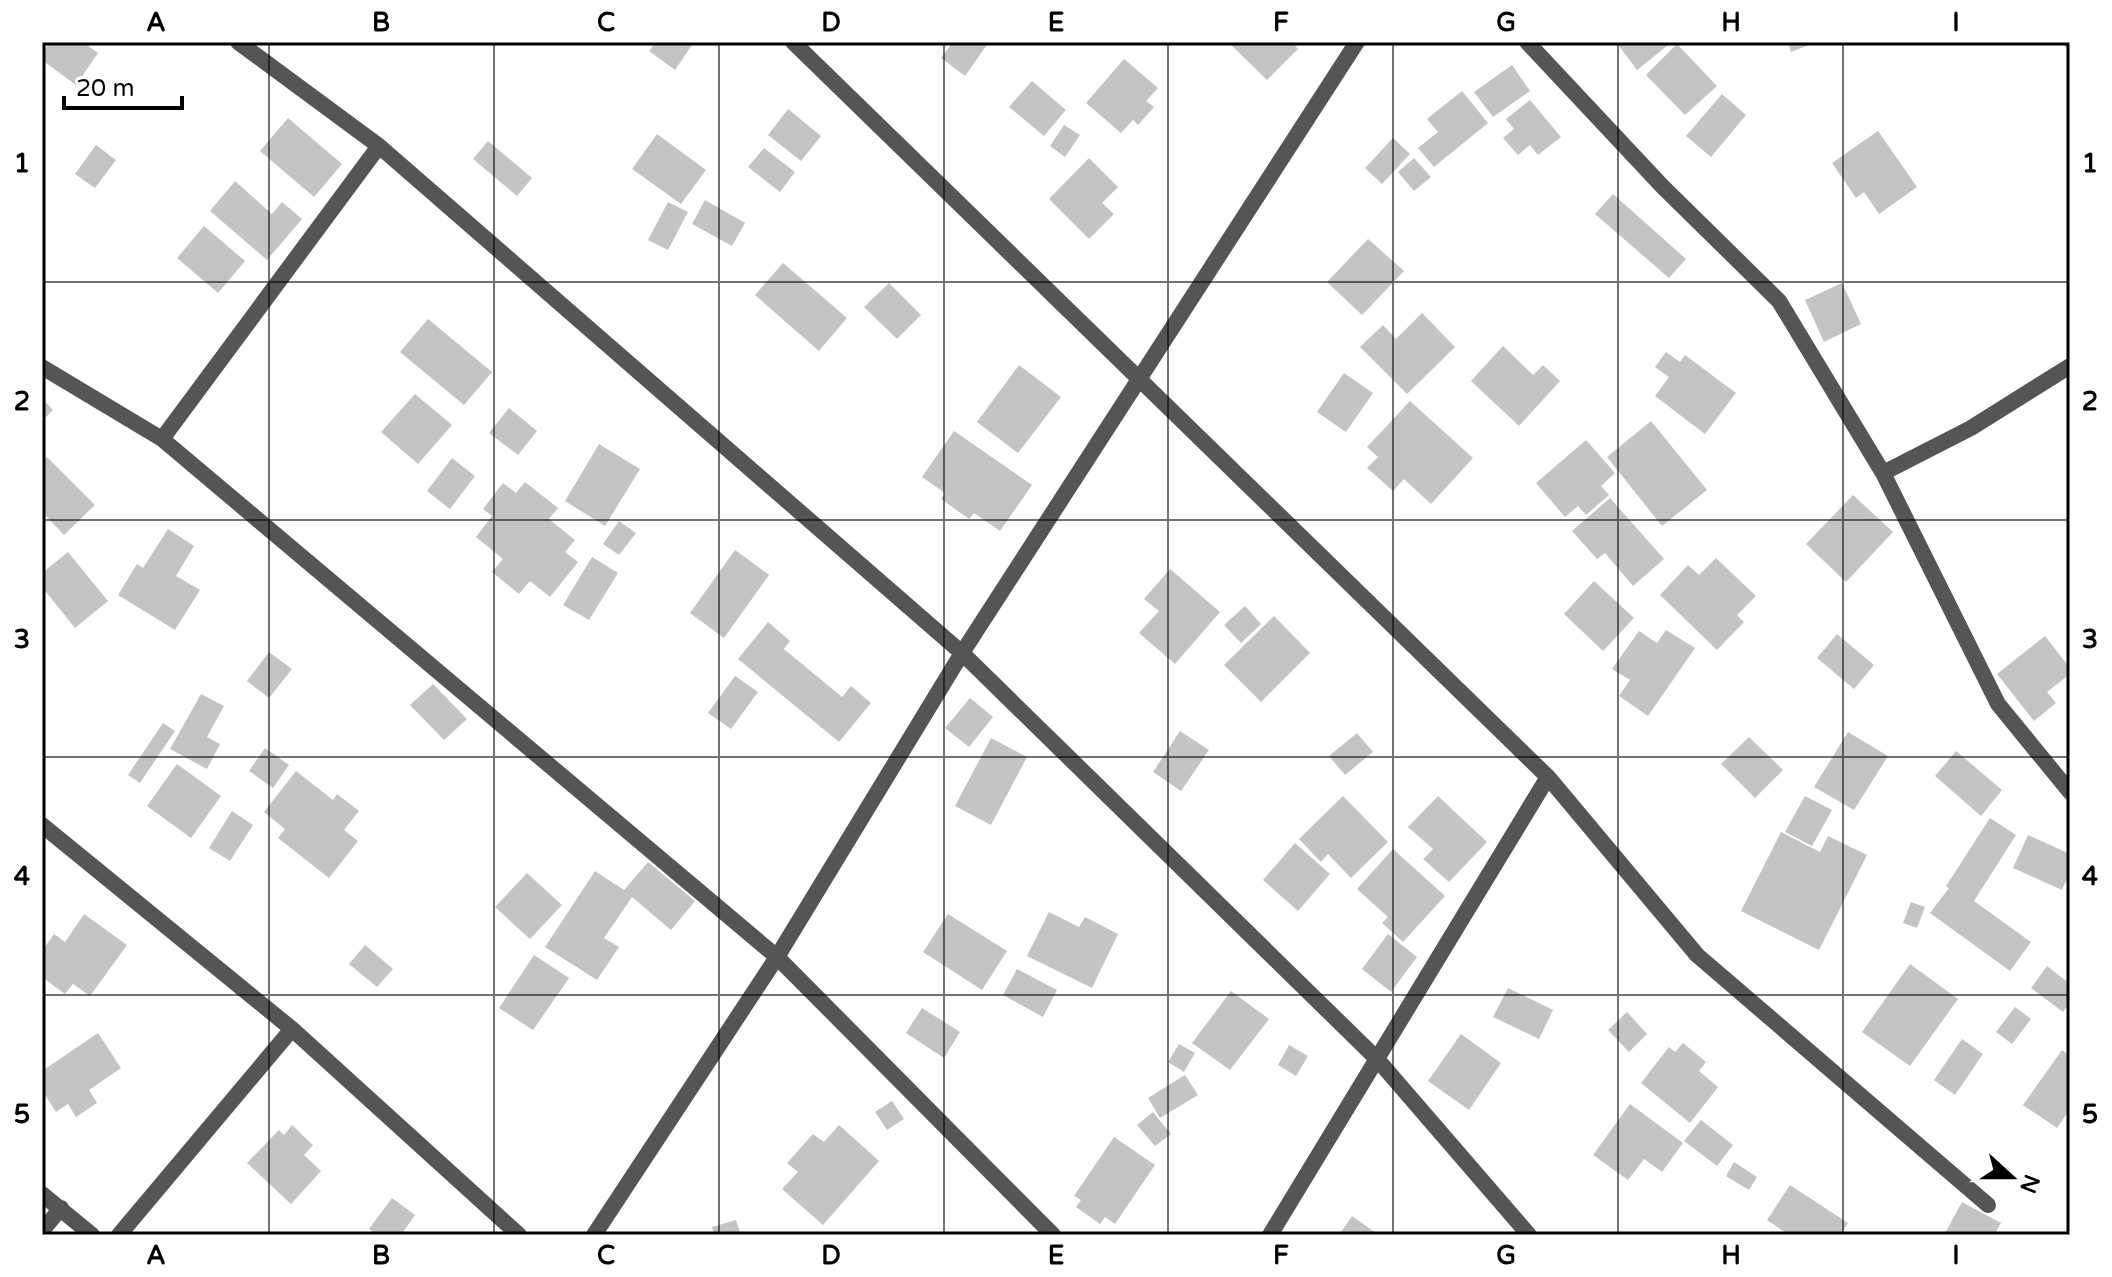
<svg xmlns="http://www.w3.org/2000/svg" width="2112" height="1277" font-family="'Varela Round',sans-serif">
<rect width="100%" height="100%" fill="#fff"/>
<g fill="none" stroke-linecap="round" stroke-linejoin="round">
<path stroke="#a3a3a3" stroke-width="12" d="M 2069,42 L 2070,43"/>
</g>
<path fill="#c4c4c4" d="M 50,42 L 83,42 L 98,53 L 76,85 L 42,60 L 42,53 Z
M 656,42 L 694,42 L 675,70 L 649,51 Z
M 953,42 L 989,42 L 965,76 L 941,58 Z
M 1228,42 L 1292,42 L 1298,49 L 1267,80 Z
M 1616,42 L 1672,42 L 1637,70 Z
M 1788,42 L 1816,42 L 1791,52 Z
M 1677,44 L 1717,86 L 1685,115 L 1646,75 Z
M 1124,59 L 1158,88 L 1146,101 L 1154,107 L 1138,125 L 1133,120 L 1121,133 L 1086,103 Z
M 1512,65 L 1530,91 L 1493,117 L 1474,92 Z
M 1032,81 L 1066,110 L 1044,136 L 1009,107 Z
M 1462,91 L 1488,123 L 1434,167 L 1418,148 L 1438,132 L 1427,119 Z
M 1722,94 L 1746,115 L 1711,157 L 1686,136 Z
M 1530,100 L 1561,137 L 1538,155 L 1530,145 L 1518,155 L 1503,138 L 1514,129 L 1506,119 Z
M 788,109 L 821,136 L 801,161 L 768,135 Z
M 288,118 L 342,164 L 314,197 L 260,151 Z
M 1064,125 L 1080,135 L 1065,157 L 1050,146 Z
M 1878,131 L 1917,187 L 1879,214 L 1864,192 L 1856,198 L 1832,163 Z
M 657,134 L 706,170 L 681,204 L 632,169 Z
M 1393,138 L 1410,154 L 1382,184 L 1365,168 Z
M 488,141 L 532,178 L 517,196 L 473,159 Z
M 96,145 L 116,160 L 95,188 L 75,174 Z
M 764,148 L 795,172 L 780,192 L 748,167 Z
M 1089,158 L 1118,187 L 1102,203 L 1114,214 L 1089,239 L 1049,199 Z
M 1414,158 L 1431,177 L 1414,191 L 1398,172 Z
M 235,181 L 272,214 L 282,202 L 302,219 L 267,260 L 210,211 Z
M 1613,194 L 1686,259 L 1669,278 L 1595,214 Z
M 705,200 L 745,223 L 732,246 L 692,224 Z
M 668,202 L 688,212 L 668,250 L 648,240 Z
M 204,226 L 245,261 L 218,293 L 177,258 Z
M 1368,239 L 1404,271 L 1362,315 L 1327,282 Z
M 783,263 L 847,318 L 819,351 L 755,295 Z
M 889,283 L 921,315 L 897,339 L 864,307 Z
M 1842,283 L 1861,324 L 1824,342 L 1805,300 Z
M 1422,313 L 1455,347 L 1407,394 L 1360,347 L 1383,325 L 1396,339 Z
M 428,319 L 492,372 L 464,405 L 400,352 Z
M 1503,346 L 1533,375 L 1543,365 L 1560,381 L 1519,426 L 1471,381 Z
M 1666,352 L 1680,362 L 1685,355 L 1736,393 L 1705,434 L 1655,396 L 1669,377 L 1655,367 Z
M 1019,365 L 1061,397 L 1018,453 L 977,422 Z
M 1344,373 L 1373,393 L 1346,432 L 1317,412 Z
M 415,394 L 452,425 L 418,464 L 381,432 Z
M 42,398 L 53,410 L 42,421 Z
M 1410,401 L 1473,458 L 1431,504 L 1404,479 L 1393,491 L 1367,468 L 1378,457 L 1367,447 Z
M 509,408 L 537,431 L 518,455 L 489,433 Z
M 1651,421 L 1707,490 L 1662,526 L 1607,457 Z
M 954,431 L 1032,485 L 1000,531 L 974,513 L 969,519 L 941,499 L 945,493 L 922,477 Z
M 1586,440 L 1615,473 L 1601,486 L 1609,495 L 1586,515 L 1578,506 L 1565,517 L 1536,483 Z
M 599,444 L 640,469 L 605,526 L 565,501 Z
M 47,457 L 95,505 L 64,535 L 42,512 L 42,462 Z
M 452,458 L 475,476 L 450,509 L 427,491 Z
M 525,482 L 558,508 L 549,519 L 575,540 L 565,552 L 578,562 L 550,597 L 530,581 L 519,594 L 492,572 L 503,559 L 476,537 L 492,516 L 483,509 L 503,483 L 516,493 Z
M 1853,495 L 1893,532 L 1846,582 L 1806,544 Z
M 1610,498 L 1664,559 L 1633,586 L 1605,553 L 1597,559 L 1572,531 Z
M 619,521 L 636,533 L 619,555 L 603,544 Z
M 168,529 L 194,546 L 176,576 L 200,590 L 175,630 L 118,595 L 137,564 L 143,568 Z
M 735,550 L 769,575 L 724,638 L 690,613 Z
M 68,552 L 108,601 L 75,628 L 42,587 L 42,573 Z
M 592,557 L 618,573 L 589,620 L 563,605 Z
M 1716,558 L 1756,596 L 1737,615 L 1744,622 L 1717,650 L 1660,595 L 1688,565 L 1699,575 Z
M 1170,569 L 1220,612 L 1175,664 L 1139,633 L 1159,611 L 1144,599 Z
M 1594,581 L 1634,618 L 1603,651 L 1564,614 Z
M 1245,606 L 1261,624 L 1241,643 L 1224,625 Z
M 1274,616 L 1310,653 L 1261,702 L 1224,665 Z
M 768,622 L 790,641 L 784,649 L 842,697 L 851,686 L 871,703 L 839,742 L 738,659 Z
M 1666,630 L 1695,648 L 1648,716 L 1619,696 L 1630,680 L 1612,669 L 1639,631 L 1657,643 Z
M 1837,634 L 1874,665 L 1854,689 L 1817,658 Z
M 2045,636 L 2070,668 L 2070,674 L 2047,692 L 2056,703 L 2034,721 L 1997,674 Z
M 269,652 L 292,669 L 269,698 L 247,681 Z
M 735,676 L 758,692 L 731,729 L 708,713 Z
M 433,684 L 467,719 L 444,740 L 410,705 Z
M 201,694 L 224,706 L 207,737 L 220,744 L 207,769 L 170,749 Z
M 970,698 L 993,717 L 969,747 L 945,728 Z
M 163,723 L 175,731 L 140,783 L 128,775 Z
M 1180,731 L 1209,750 L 1181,791 L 1153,772 Z
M 1848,732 L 1888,756 L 1854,810 L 1814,787 Z
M 1357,733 L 1373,752 L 1345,775 L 1329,756 Z
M 1749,737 L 1783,770 L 1755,798 L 1721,764 Z
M 991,738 L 1027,757 L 991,825 L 955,806 Z
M 265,748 L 289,765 L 273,788 L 249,771 Z
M 1956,751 L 2002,790 L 1981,816 L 1935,776 Z
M 177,764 L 221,796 L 191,838 L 147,806 Z
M 296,771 L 333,800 L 337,794 L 359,811 L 344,830 L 358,841 L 329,878 L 278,838 L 285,829 L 264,812 Z
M 1343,796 L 1388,842 L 1351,878 L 1328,854 L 1321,862 L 1299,839 Z
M 1438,796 L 1487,842 L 1449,882 L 1423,859 L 1433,849 L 1408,827 Z
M 1805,796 L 1832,810 L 1812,846 L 1785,832 Z
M 232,811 L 253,825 L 230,861 L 209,848 Z
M 1990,818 L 2016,835 L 1974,901 L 2031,942 L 2010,971 L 1930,913 L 1949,888 L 1946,886 Z
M 1781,832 L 1820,852 L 1828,836 L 1867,855 L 1819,950 L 1741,911 Z
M 2028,835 L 2070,854 L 2070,872 L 2062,890 L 2013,868 Z
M 1295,843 L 1330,874 L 1298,911 L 1263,880 Z
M 1393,849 L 1445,896 L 1403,942 L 1382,923 L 1388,917 L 1357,889 Z
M 648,862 L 695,901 L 671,930 L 632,897 L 604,938 L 619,947 L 597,980 L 545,947 L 595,871 L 624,890 Z
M 527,873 L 562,905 L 530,939 L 495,907 Z
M 1911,902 L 1925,907 L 1917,928 L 1903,923 Z
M 1049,912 L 1079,927 L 1085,917 L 1118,934 L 1092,988 L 1027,956 Z
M 84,914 L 127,945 L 90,996 L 73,984 L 65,994 L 42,977 L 42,951 L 54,934 L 65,942 Z
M 948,914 L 1007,951 L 982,990 L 923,952 Z
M 1388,934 L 1417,957 L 1391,992 L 1362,969 Z
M 365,945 L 393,969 L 377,987 L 349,964 Z
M 534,955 L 569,978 L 533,1030 L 499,1008 Z
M 1910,964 L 1958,999 L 1910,1066 L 1862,1032 Z
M 2047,966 L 2070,984 L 2070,1002 L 2063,1012 L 2031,988 Z
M 1017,969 L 1057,990 L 1043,1017 L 1003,995 Z
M 1508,988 L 1553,1010 L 1539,1039 L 1493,1017 Z
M 1231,991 L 1269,1019 L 1230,1070 L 1192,1043 Z
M 2015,1007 L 2031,1019 L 2012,1044 L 1996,1032 Z
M 922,1008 L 960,1032 L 944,1058 L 906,1033 Z
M 1627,1012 L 1647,1034 L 1629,1052 L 1608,1030 Z
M 98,1033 L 121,1068 L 89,1090 L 97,1103 L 76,1117 L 68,1104 L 56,1112 L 42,1090 L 42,1071 Z
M 1461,1034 L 1501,1063 L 1469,1110 L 1428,1081 Z
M 1962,1039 L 1983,1054 L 1955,1095 L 1934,1080 Z
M 1683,1043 L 1706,1062 L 1699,1071 L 1718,1087 L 1690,1123 L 1641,1083 L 1669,1047 L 1675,1052 Z
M 1179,1044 L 1195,1053 L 1184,1072 L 1168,1062 Z
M 1289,1045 L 1308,1056 L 1296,1076 L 1278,1065 Z
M 2062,1050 L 2070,1056 L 2070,1109 L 2057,1128 L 2023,1105 Z
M 1185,1075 L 1198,1095 L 1160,1118 L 1148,1098 Z
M 892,1101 L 904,1119 L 887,1130 L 875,1112 Z
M 1630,1104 L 1683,1143 L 1662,1172 L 1644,1159 L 1628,1180 L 1593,1155 Z
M 1153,1112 L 1171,1134 L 1155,1146 L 1137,1125 Z
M 1701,1120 L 1733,1145 L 1717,1166 L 1684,1141 Z
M 292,1125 L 313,1145 L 304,1155 L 321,1171 L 291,1204 L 247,1163 L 279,1130 L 284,1135 Z
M 839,1125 L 879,1161 L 823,1225 L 782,1189 L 798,1172 L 787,1163 L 813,1134 L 824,1142 Z
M 1114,1137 L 1155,1165 L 1115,1224 L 1105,1217 L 1100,1224 L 1076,1207 L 1081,1200 L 1074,1196 Z
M 1734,1162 L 1757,1177 L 1749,1190 L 1726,1176 Z
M 1790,1185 L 1848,1223 L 1840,1235 L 1789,1235 L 1767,1220 Z
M 392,1198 L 415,1215 L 401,1235 L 377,1235 L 369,1229 Z
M 1962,1202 L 2001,1223 L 1994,1235 L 1944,1235 Z
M 1352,1216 L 1379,1235 L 1339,1235 Z
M 736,1220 L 741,1235 L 714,1235 L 712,1227 Z"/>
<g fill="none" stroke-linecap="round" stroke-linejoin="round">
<path stroke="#555" stroke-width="16" d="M 238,42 L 379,146 L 962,653 L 1377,1059 L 1529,1235
M 793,42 L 1548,777 L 1697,955 L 1988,1205
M 1527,42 L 1662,186 L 1779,301 L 1883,473 L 1998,704 L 2070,792
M 42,367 L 162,439 L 777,957 L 1053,1235
M 162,439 L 379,146
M 1883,473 L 1971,428 L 2070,366
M 42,825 L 292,1029 L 519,1235
M 42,1194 L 92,1235
M 42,1231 L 61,1208
M 119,1235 L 292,1029
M 594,1235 L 777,957 L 962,653 L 1357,42
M 1270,1235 L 1548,777"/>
</g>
<path fill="none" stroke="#000" stroke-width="2" stroke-opacity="0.55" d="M 269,42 L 269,1235M 494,42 L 494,1235M 719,42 L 719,1235M 944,42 L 944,1235M 1168,42 L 1168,1235M 1393,42 L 1393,1235M 1618,42 L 1618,1235M 1843,42 L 1843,1235M 42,282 L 2070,282M 42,520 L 2070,520M 42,757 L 2070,757M 42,995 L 2070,995"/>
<rect width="2112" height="1277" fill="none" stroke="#ffffff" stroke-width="88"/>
<g transform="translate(2012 1177) rotate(111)" stroke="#ffffff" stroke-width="6" paint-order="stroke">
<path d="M0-6L14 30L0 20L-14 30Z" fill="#000000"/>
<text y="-12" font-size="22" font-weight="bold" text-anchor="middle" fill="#000000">N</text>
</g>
<path d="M64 96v12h118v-12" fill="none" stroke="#000000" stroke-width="4"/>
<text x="76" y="96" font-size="24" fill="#000000" stroke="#ffffff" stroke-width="6" paint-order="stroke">20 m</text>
<rect x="44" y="44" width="2024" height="1189" fill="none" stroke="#000" stroke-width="3"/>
<g font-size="26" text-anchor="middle" font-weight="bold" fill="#000">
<text x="156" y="31">A</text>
<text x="381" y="31">B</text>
<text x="606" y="31">C</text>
<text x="831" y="31">D</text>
<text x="1056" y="31">E</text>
<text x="1281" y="31">F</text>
<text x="1506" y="31">G</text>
<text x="1731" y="31">H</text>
<text x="1956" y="31">I</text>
<text x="22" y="172">1</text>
<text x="2090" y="172">1</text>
<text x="22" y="410">2</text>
<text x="2090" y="410">2</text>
<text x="22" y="648">3</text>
<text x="2090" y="648">3</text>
<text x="22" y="885">4</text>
<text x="2090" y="885">4</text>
<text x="22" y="1123">5</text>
<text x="2090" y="1123">5</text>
<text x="156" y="1264">A</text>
<text x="381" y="1264">B</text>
<text x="606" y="1264">C</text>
<text x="831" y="1264">D</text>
<text x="1056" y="1264">E</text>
<text x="1281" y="1264">F</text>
<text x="1506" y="1264">G</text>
<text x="1731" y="1264">H</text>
<text x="1956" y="1264">I</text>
</g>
</svg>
